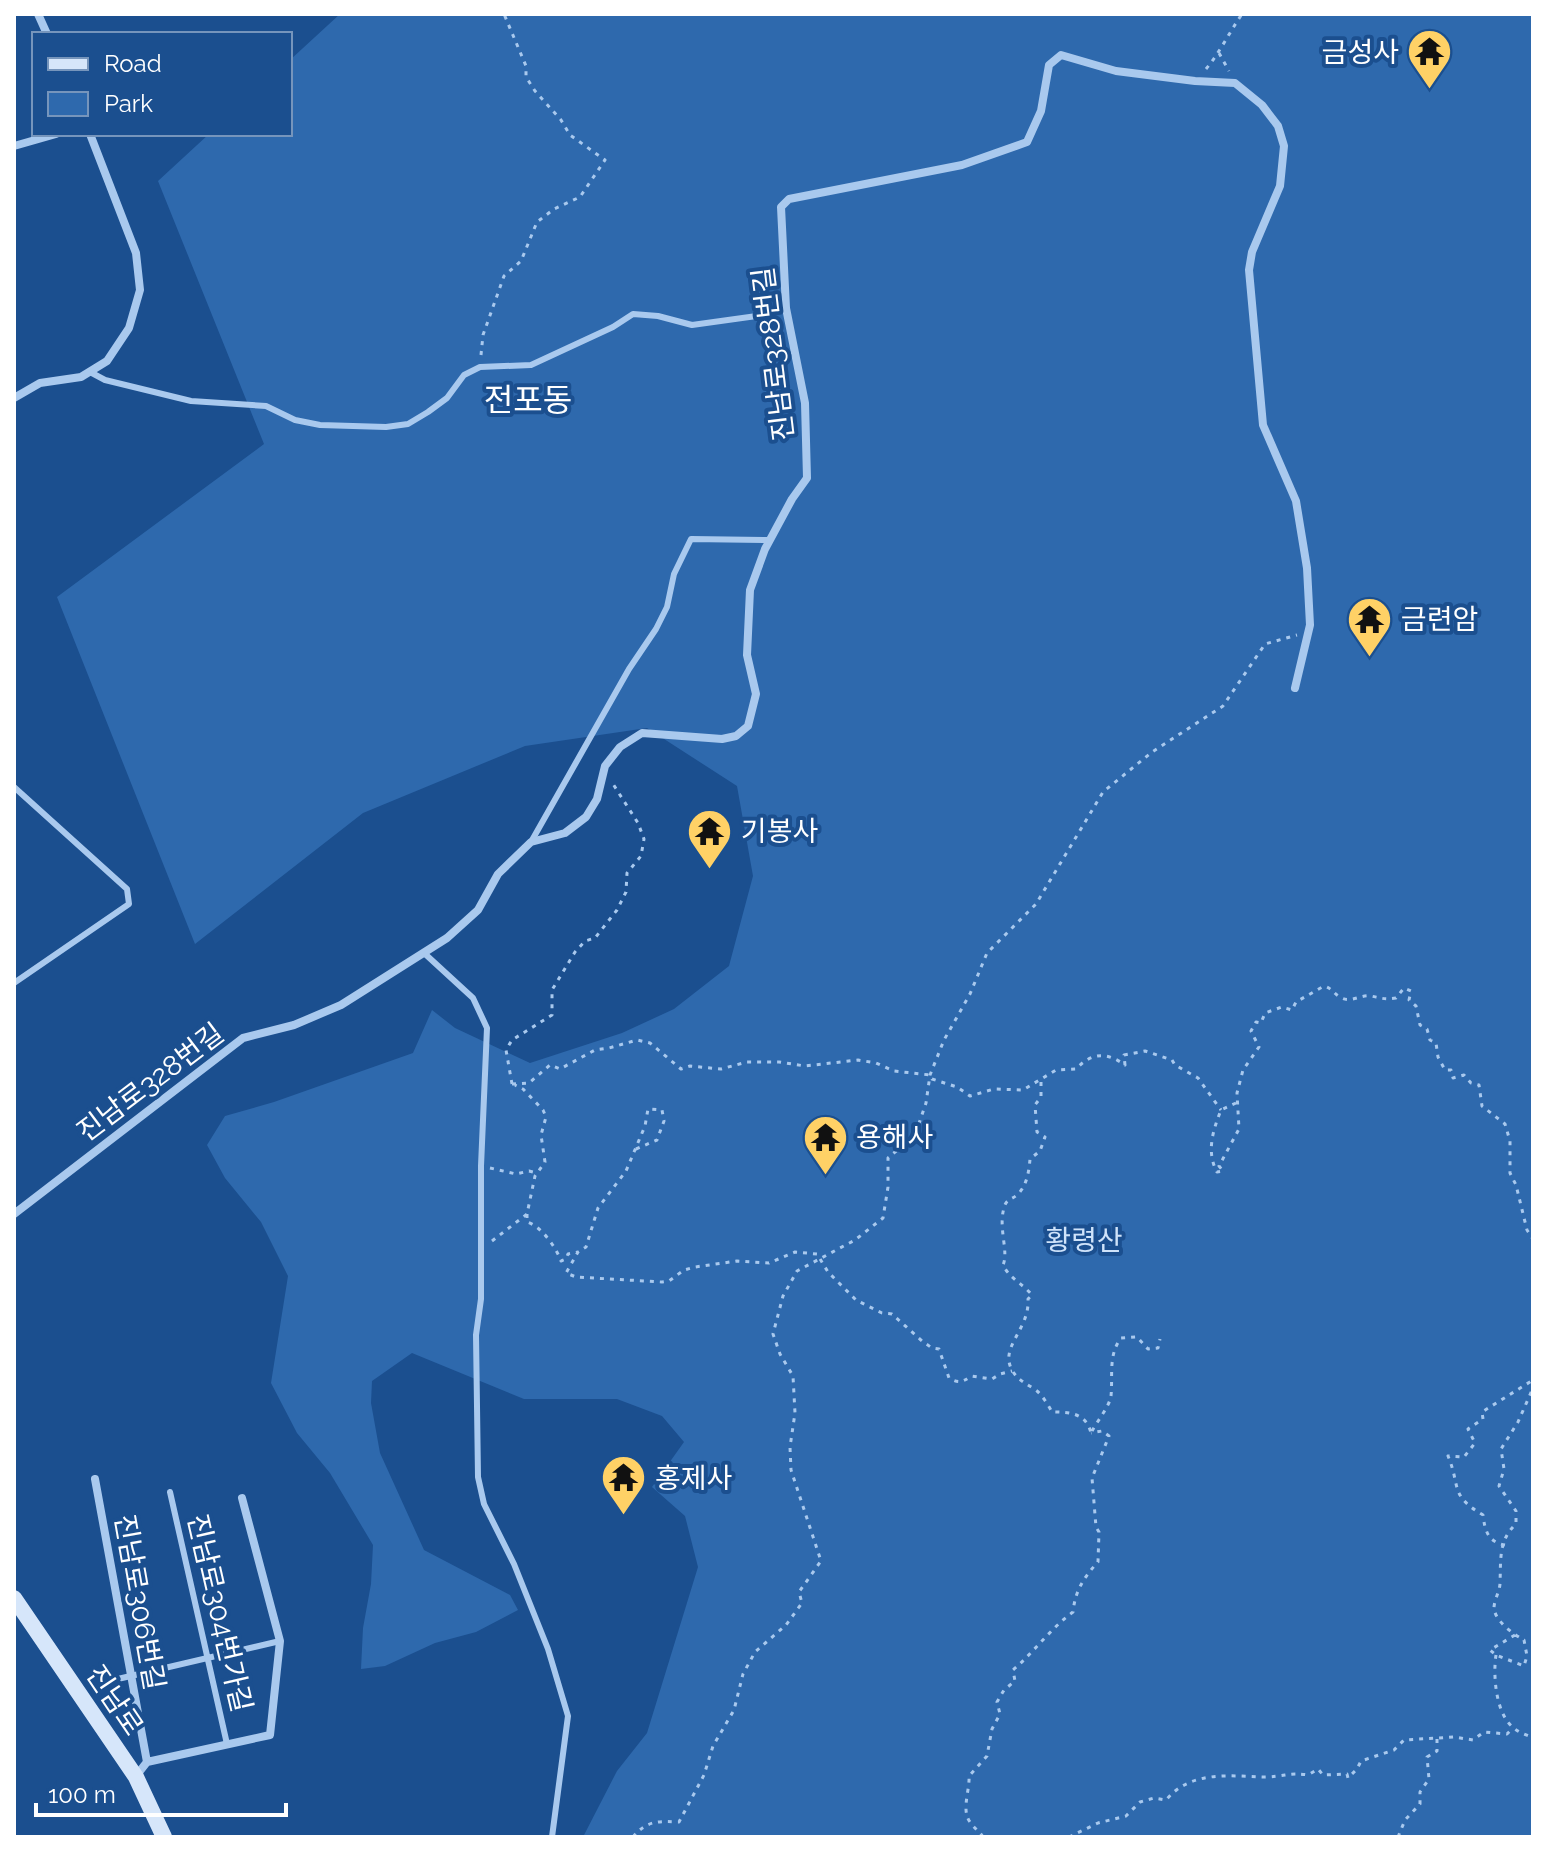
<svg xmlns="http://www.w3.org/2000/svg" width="1547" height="1851" font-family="Raleway,'Noto Sans KR',sans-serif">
<rect width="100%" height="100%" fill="#1b4f8f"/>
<path fill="#2e69ad" d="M 340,14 L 1533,14 L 1533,1837 L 583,1837 L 617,1771 L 647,1733 L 698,1567 L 685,1516 L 652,1487 L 684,1442 L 662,1416 L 617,1399 L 524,1399 L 412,1353 L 372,1381 L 371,1403 L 380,1453 L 424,1550 L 510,1595 L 518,1610 L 476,1632 L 435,1643 L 385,1666 L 361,1669 L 363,1628 L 371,1584 L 373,1545 L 330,1473 L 297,1433 L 271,1383 L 288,1276 L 261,1222 L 225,1178 L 207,1145 L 225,1116 L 274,1102 L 413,1053 L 432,1010 L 455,1028 L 530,1063 L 622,1033 L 674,1009 L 729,966 L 753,876 L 737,786 L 647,728 L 525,746 L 363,813 L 195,944 L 57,597 L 264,444 L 158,181 L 209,134 L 290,134 L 290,60 Z"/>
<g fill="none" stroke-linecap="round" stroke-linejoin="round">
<path stroke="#a9c9ee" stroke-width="3" stroke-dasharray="4 6" stroke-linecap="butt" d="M 1219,53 L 1229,71
M 1206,69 C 1220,52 1229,33 1242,14
M 481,355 L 483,335 L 504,276 L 521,261 L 537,222 L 554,209 L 580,197 L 605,160 L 570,135 L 561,120 L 535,91 L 526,77 L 526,66 L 504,14
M 1041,1082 L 1041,1097 L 1035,1105 L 1037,1132 L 1045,1137 L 1040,1151 L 1030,1159 C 1029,1171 1027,1186 1017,1195 C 1011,1200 1006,1199 1004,1208 C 998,1228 1009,1252 1003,1265 C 1009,1278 1023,1284 1032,1295 L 1028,1299 C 1030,1329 999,1347 1012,1370 C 1018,1381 1028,1384 1037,1391 C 1043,1396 1048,1405 1052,1412 C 1070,1412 1086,1413 1091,1433
M 512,1084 L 529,1083 L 550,1065 L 560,1069 L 595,1050 L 609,1048 L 637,1040 L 650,1043 L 681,1069 L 690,1066 L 721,1069 L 747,1062 L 779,1062 L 805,1066 L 858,1060 L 876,1063 L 894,1071 L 930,1075 L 932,1079 L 957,1087 L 970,1096 L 994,1089 L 1023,1090 L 1056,1070 L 1076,1069 C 1092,1052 1107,1052 1125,1065 L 1124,1055 L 1145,1051 L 1172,1060 L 1175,1065 L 1198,1078 L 1221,1110
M 512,1084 L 506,1050 L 512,1040 L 552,1015 L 552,990 L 575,952 L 585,941 L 595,938 L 617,910 L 626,892 L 627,873 L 641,856 L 644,839 L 638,823 L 613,784
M 1236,1103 L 1221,1110 C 1213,1130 1206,1152 1217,1172 L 1223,1171 L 1219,1166 L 1239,1129 L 1237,1093 L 1243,1070 L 1259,1047 L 1251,1031 L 1256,1022 L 1261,1023 L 1265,1013 L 1282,1007 L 1292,1010 L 1296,1002 L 1324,986 C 1333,989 1333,993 1340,997 C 1350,1004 1361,994 1371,996 C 1381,998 1385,1000 1396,998 L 1404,988 L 1411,991 L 1409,1000 L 1416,1006 L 1420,1025 L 1427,1029 L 1430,1040 L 1436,1043 L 1438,1057 L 1445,1070 L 1451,1070 L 1453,1078 L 1464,1075 L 1471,1083 L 1479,1085 L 1482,1106 L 1505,1124 L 1510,1141 L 1510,1173 L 1516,1185 L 1527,1230 L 1533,1239
M 636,1149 L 657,1140 L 664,1121 L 662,1110 L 648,1109 L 645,1126 L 626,1171 L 598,1208 L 586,1247 L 578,1252 L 566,1273 L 576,1277 L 662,1282 L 669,1281 L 684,1270 L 695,1267 L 737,1261 L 769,1263 L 795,1252 L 817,1254 L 828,1272 L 856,1300 L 882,1313 L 892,1314 L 922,1341 L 932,1348 L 939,1349 L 949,1378 C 958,1383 962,1383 971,1376 L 992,1379 L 1000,1374 L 1012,1371
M 490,1168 L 516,1174 L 529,1171 L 537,1173
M 527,1214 L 527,1222 C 541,1226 556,1247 561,1261 L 566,1259 L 568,1254 L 578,1252
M 492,1241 L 527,1214 L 535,1176 L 545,1162 L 541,1135 L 546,1117 L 543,1110 L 523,1089 L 515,1085
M 1092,1431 C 1098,1420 1109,1407 1111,1396 C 1113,1376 1108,1355 1121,1338 L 1137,1337 L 1148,1349 L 1158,1348 L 1160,1339
M 1505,1545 C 1488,1542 1485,1531 1483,1515 C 1449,1495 1461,1487 1448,1456 L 1464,1457 L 1475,1443 L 1468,1429 L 1483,1419 L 1482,1412 L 1533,1380
M 1515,1635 L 1490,1650 L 1496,1655 L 1524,1666 L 1527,1656 L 1524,1640 C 1513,1634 1495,1621 1494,1608 C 1494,1600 1500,1591 1500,1583 C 1501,1561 1498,1540 1516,1524 L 1516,1511 L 1499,1486 L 1504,1469 L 1501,1449 L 1518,1422 L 1533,1388
M 1496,1655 C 1493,1674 1495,1715 1515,1729 C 1520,1733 1527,1735 1533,1738
M 633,1837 C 647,1820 659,1821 679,1822 L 704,1775 L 713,1746 L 734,1710 L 743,1674 L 755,1652 L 786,1625 L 802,1603 L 799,1592 L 821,1561 L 791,1470 L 790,1447 L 795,1413 L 793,1376 L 780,1354 L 773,1334 L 783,1296 L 797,1271 L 855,1240 L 883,1218 L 888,1187 L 888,1158 L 915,1135 L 926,1103 L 930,1075 L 944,1040 L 970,994 L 987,953 L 1036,904 L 1103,792 L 1152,752 L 1223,706 L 1265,644 L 1297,635
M 983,1837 C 980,1832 974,1828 970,1822 C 961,1810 970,1790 969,1776 L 987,1756 L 992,1729 L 1000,1714 L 997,1702 L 1004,1690 L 1015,1681 L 1013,1670 C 1035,1651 1050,1629 1073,1612 C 1075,1591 1084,1577 1098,1562 L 1099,1532 L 1096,1527 L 1092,1478 L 1109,1436 L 1102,1431 L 1091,1433
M 1069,1837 L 1098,1823 L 1126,1816 L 1140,1802 L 1154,1798 L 1166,1800 C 1191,1770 1230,1776 1264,1777 C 1281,1777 1290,1772 1308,1775 L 1318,1769 L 1323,1775 L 1347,1774 L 1348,1778 L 1357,1769 L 1361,1761 L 1394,1750 L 1404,1740 L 1454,1737 L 1473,1740 L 1484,1732 L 1507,1734 L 1513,1728
M 1398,1837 L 1405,1820 L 1420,1804 L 1420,1792 L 1429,1779 L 1427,1757 L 1437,1751 L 1437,1739"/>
<path stroke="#a9c9ee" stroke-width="6" d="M 90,372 L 105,380 L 191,401 L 266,406 L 295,420 L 320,425 L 386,427 L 408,424 L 428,412 L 447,398 L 464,375 L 480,367 L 531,365 L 613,327 L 633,314 L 658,316 L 692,325 L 764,315 L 786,308
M 14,787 L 127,889 L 129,904 L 14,983
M 531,842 L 629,669 L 656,629 L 667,607 L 674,574 L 691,539 L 770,540
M 424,953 L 473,998 L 487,1028 L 481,1166 L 481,1299 L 476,1335 L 478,1477 L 484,1504 L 514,1564 L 548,1649 L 568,1716 L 552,1837
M 170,1492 L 227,1744
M 105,1682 L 280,1641"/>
<path stroke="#a9c9ee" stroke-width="8" d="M 38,14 L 47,34
M 14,146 L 56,134
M 14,398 L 40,383 L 81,377 L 107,361 L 129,328 L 140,290 L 136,253 L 90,134
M 14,1214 L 243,1038 L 294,1025 L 341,1005 L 447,938 L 478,910 L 498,874 L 531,842 L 565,833 L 586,817 L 597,799 L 605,766 L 620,747 L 642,733 L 722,739 L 736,736 L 748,726 L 756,694 L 747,655 L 750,590 L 765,549 L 792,499 L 807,478 L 805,403 L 786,308 L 781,207 L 789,199 L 962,165 L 1027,142 L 1041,111 L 1049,65 L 1061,55 L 1116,71 L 1195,81 L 1235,83 L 1262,105 L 1278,126 L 1284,146 L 1280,186 L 1252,252 L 1249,270 L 1263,425 L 1296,501 L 1307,568 L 1310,625 L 1295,688
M 95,1479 L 147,1762 L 136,1776
M 147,1762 L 270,1735 L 280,1641 L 242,1498"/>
<path stroke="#d6e6fa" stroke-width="16" d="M 14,1598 L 136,1777 L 164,1837"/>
</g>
<defs>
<symbol id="temple-pin" viewBox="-11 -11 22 30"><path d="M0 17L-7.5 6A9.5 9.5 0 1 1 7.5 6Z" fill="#ffd166" stroke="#1b4f8f"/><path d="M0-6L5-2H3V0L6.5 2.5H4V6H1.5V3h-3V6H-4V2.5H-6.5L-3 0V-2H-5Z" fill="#111"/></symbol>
</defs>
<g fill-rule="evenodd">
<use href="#temple-pin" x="1404" y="26" width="51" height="69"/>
<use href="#temple-pin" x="1344" y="594" width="51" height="69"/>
<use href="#temple-pin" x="684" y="806" width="51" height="69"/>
<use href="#temple-pin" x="800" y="1112" width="51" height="69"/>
<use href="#temple-pin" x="598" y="1452" width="51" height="69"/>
</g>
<g text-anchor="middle" stroke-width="8" stroke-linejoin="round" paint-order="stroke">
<g font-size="28" fill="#fff" stroke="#1b4f8f" text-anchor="start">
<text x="1399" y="62" text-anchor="end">금성사</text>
<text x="1401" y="629">금련암</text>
<text x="741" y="841">기봉사</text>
<text x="856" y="1147">용해사</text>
<text x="655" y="1488">홍제사</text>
</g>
<g font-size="28" fill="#fff" stroke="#1b4f8f">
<text transform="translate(773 354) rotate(-97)" y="10">진남로328번길</text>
<text transform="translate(150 1082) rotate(-37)" y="10">진남로328번길</text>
<text transform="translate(140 1602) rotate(80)" y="10">진남로306번길</text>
<text transform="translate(220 1613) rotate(77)" y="10">진남로304번가길</text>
<text transform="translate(115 1700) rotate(56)" y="10">진남로</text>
</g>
<g font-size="28" fill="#cfe3fa" stroke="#1b4f8f">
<text x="1084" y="1250">황령산</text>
</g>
<g font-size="32" fill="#fff" stroke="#1b4f8f">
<text x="528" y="411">전포동</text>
</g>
</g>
<rect width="1547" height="1851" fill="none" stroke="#ffffff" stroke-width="32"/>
<rect x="32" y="32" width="260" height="104" fill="#1b4f8f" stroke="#7695bc" stroke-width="2"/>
<rect x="48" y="58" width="40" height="12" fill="#d6e6fa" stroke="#7695bc" stroke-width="2"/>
<text x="104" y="72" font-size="24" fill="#ffffff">Road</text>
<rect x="48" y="92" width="40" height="24" fill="#2e69ad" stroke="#7695bc" stroke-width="2"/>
<text x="104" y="112" font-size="24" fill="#ffffff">Park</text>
<path d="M36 1803v12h250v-12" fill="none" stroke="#ffffff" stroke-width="4"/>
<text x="48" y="1803" font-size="24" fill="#ffffff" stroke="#1b4f8f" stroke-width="6" paint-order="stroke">100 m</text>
</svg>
